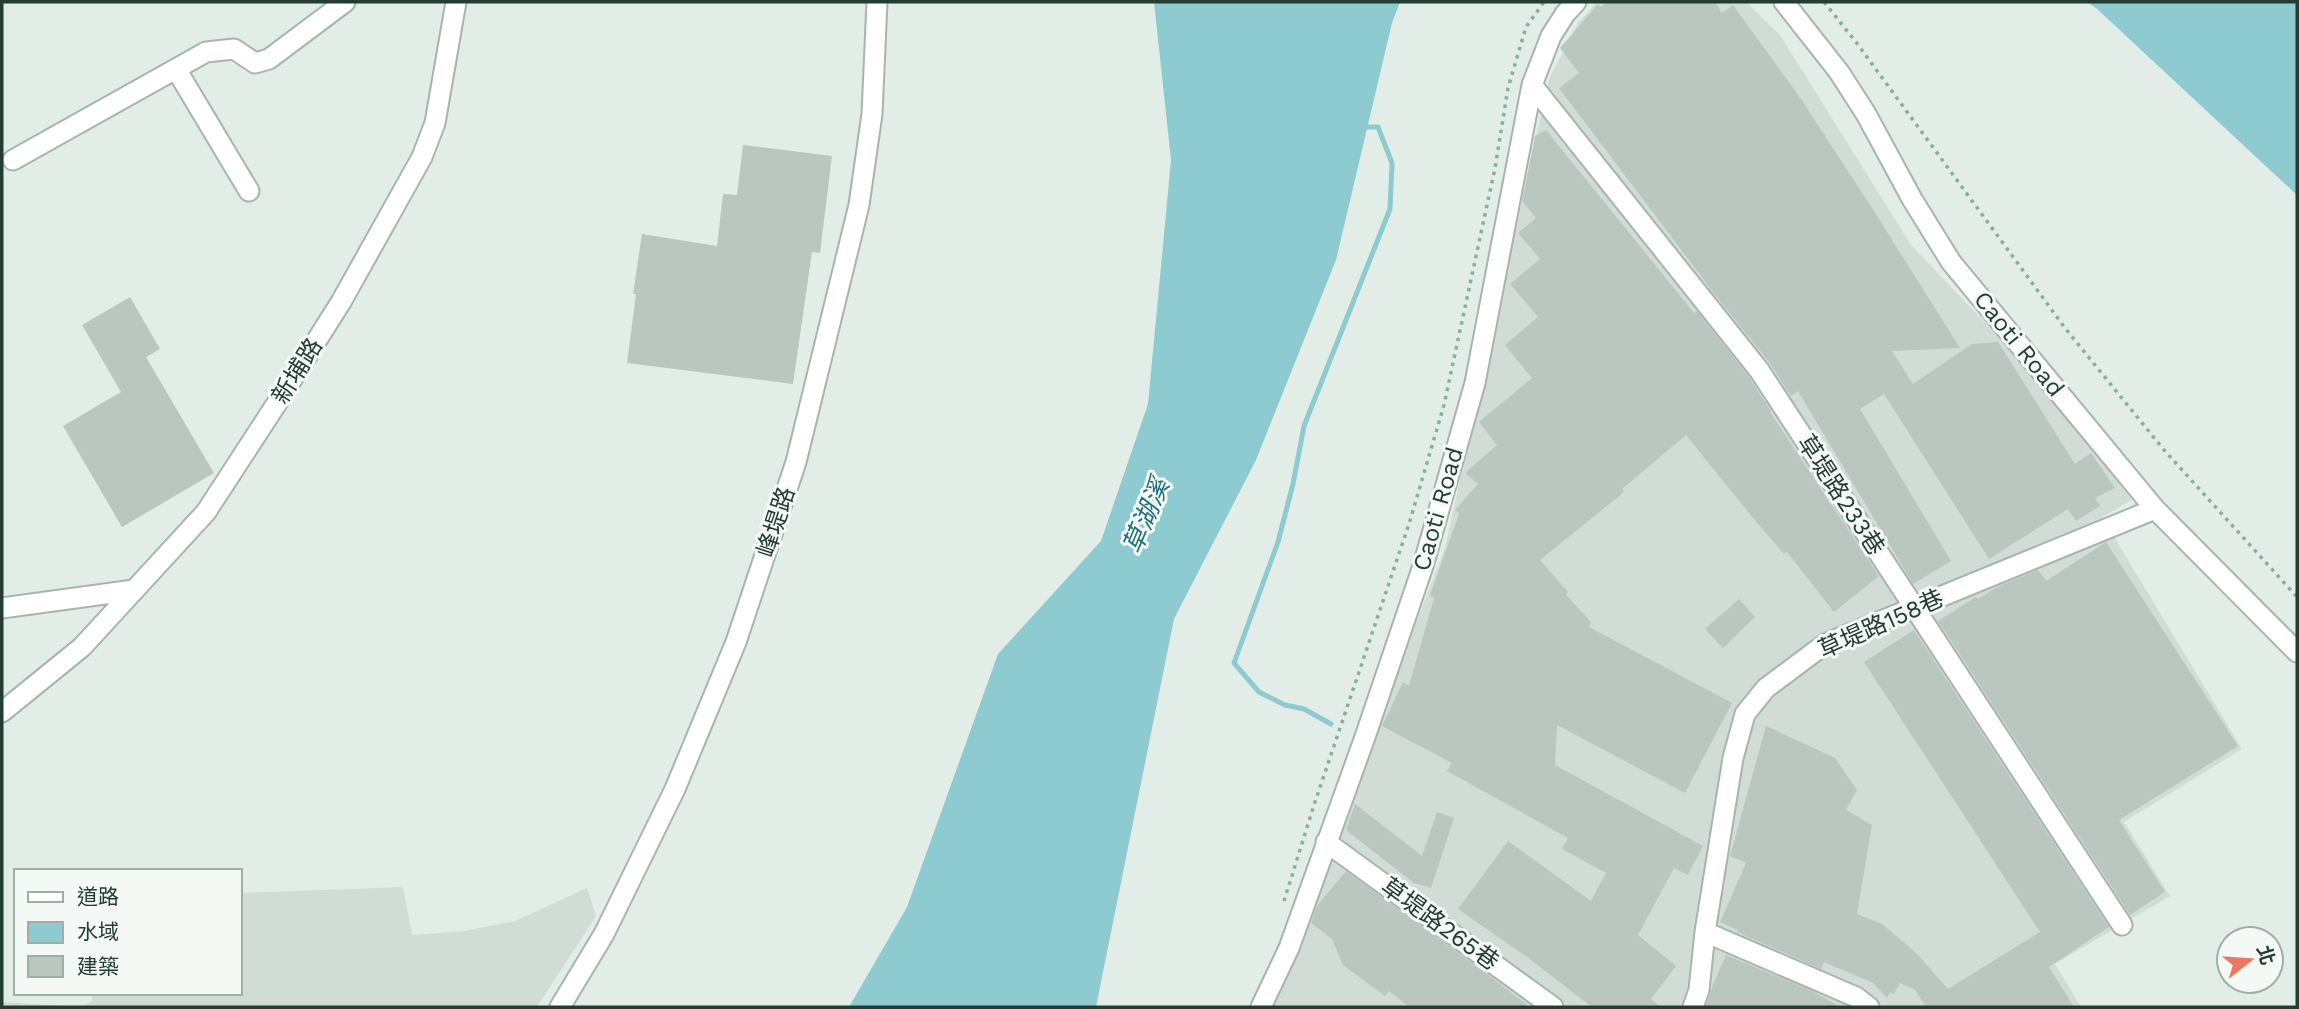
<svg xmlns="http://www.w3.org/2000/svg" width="2299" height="1009" font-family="'Work Sans','Noto Sans TC',sans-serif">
<rect width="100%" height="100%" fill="#e3ede8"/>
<path fill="#d1dcd7" d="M 1597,2 L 1746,2 L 1780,35 L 1911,245 L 2015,354 L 2132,500 L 2102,517 L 2242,749 L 2124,822 L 2170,896 L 2055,964 L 2081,1007 L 1267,1007 L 1445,548 L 1549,79 L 1578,23 Z
M 403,887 L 412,935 L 464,931 L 515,921 L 587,888 L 596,916 L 537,1007 L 2,1007 L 2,1002 L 81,1007 L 92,1001 L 92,993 L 240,993 L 240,893 Z"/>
<path fill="#8dcbd0" d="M 1154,2 L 1400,2 L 1392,23 L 1336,260 L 1256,460 L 1174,619 L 1096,1007 L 849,1007 L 907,907 L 998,654 L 1101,541 L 1148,404 L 1171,160 Z
M 2087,2 L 2297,2 L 2297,195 L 2096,8 Z"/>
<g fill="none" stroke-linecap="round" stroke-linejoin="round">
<path stroke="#8dcbd0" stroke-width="5" d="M 1331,724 L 1304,709 L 1285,705 L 1259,692 L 1234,663 L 1278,542 L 1293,484 L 1304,426 L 1390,209 L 1392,163 L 1378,127 L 1361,127"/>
</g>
<path fill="#b9c7c0" d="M 1609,2 L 1715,2 L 1722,13 L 1733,5 L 1801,99 L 1872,208 L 1960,348 L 1892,351 L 1913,384 L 1972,344 L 1998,342 L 2075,464 L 2091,453 L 2115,488 L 2095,498 L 2100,506 L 2076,521 L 2068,509 L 1989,559 L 1884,394 L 1860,409 L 1951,561 L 1913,584 L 1798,391 L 1791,396 L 1769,362 L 1716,296 L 1559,88 L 1579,73 L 1560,48 L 1598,4 L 1600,7 Z
M 1546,130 L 1694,313 L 1697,311 L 1749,377 L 1771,411 L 1770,412 L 1879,576 L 1834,612 L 1787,552 L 1784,554 L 1753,518 L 1686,435 L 1622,489 L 1624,492 L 1540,560 L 1568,592 L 1566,595 L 1591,622 L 1589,627 L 1732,703 L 1685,793 L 1557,725 L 1555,765 L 1703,846 L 1688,875 L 1674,868 L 1638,935 L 1676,966 L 1651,999 L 1661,1007 L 1592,1007 L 1527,957 L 1458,909 L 1508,841 L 1591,901 L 1606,873 L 1562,849 L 1568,838 L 1447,771 L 1452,763 L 1382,726 L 1403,682 L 1409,686 L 1434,598 L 1430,595 L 1459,514 L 1455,510 L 1478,484 L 1465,473 L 1497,445 L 1479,422 L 1532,378 L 1505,345 L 1538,317 L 1510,284 L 1540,259 L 1518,233 L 1536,218 L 1522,201 L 1535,136 Z
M 743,145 L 832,156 L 820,253 L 812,252 L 793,384 L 627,363 L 636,294 L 633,294 L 642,234 L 717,246 L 723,194 L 737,195 Z
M 130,297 L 160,349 L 146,357 L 214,473 L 122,527 L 63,426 L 121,392 L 82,325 Z
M 2106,542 L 2238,746 L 2119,820 L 2165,892 L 2130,915 L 1938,621 L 1976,597 L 1978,599 L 1997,587 L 2038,570 L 2046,581 Z
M 1739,599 L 1755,617 L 1723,648 L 1705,629 Z
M 1914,630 L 2109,927 L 2049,967 L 2074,1007 L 1926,1007 L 1915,990 L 1900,983 L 1894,994 L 1890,992 L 1887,998 L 1873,983 L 1824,962 L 1821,969 L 1737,932 L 1738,930 L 1720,922 L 1746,863 L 1730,856 L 1766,726 L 1835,758 L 1857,790 L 1846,810 L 1872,825 L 1857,914 L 1882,924 L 1901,940 L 1917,954 L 1948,989 L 2040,932 L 1864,662 Z
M 1355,804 L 1422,856 L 1437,812 L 1454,818 L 1431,888 L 1414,883 L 1346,830 Z
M 1346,871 L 1491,977 L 1530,1007 L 1409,1007 L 1389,991 L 1385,996 L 1343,965 L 1332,939 L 1311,923 L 1317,906 Z
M 1726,955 L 1812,991 L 1841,1007 L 1706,1007 L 1712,987 Z"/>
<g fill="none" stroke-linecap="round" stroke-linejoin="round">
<defs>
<path id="minor" d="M 1784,2 L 1839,72 L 1866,114 L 1912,199 L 1951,262 L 2155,509 L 2297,652
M 176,69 L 249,191
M 1532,85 L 1759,370 L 2122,925
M 13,160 L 206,52 L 234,49 L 255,63 L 269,59 L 345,2
M 2,608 L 134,590
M 2,712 L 82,647 L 206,512 L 277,403 L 341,302 L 422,157 L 435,123 L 456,2
M 1326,842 L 1553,1007
M 1705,932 L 1856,997 L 1869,1007
M 560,1007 L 604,934 L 675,789 L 736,642 L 796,462 L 859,205 L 872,114 L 877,2
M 1261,1007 L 1289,948 L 1365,737 L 1423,566 L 1475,383 L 1532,85 L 1551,36 L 1565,14 L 1576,2
M 1693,1007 L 1699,990 L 1705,932 L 1733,758 L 1745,714 L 1766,688 L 1825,644 L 2155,509"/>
</defs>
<use href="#minor" stroke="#a6b5ae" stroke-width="23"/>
<path stroke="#85af9e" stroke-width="3.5" stroke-dasharray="3.5 5" stroke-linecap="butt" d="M 1824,2 L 1856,42 L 2065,328 L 2164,450 L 2297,597
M 1284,901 L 1314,805 L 1409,524 L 1444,405 L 1495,168 L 1508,88 L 1526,27 L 1544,2"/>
<use href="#minor" stroke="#fff" stroke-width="19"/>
</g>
<g text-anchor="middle" stroke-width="6" stroke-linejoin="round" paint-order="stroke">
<g font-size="24" fill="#233d34" stroke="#f4f9f6">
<text transform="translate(2019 344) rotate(51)" y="8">Caoti Road</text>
<text transform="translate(297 371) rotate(-58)" y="8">新埔路</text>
<text transform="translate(1841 495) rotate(57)" y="8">草堤路233巷</text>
<text transform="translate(1438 509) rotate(-74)" y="8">Caoti Road</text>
<text transform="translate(776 522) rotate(-72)" y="8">峰堤路</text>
<text transform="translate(1881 624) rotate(-24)" y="8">草堤路158巷</text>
<text transform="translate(1440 924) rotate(36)" y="8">草堤路265巷</text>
</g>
<g font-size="26" font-style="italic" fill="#1f7078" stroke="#f4f9f6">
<text transform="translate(1146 516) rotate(-67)" y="9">草湖溪</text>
</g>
</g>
<rect width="2299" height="1009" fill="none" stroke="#233d34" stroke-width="7"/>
<rect x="14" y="869" width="228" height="126" fill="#f4f9f6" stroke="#a0aea8" stroke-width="2"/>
<rect x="28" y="892" width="35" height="10" fill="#ffffff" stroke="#a0aea8" stroke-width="2"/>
<text x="77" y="904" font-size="21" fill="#233d34">道路</text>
<rect x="28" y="922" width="35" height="21" fill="#8dcbd0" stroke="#a0aea8" stroke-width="2"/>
<text x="77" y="939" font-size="21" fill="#233d34">水域</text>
<rect x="28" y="956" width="35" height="21" fill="#b9c7c0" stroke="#a0aea8" stroke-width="2"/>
<text x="77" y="974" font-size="21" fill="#233d34">建築</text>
<g transform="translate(2250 960) rotate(73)"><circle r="33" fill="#f4f9f6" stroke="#a0aea8" stroke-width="2"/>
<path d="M0-5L12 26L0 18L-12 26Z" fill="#ed7861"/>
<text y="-10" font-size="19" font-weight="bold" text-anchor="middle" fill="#233d34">北</text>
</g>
</svg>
